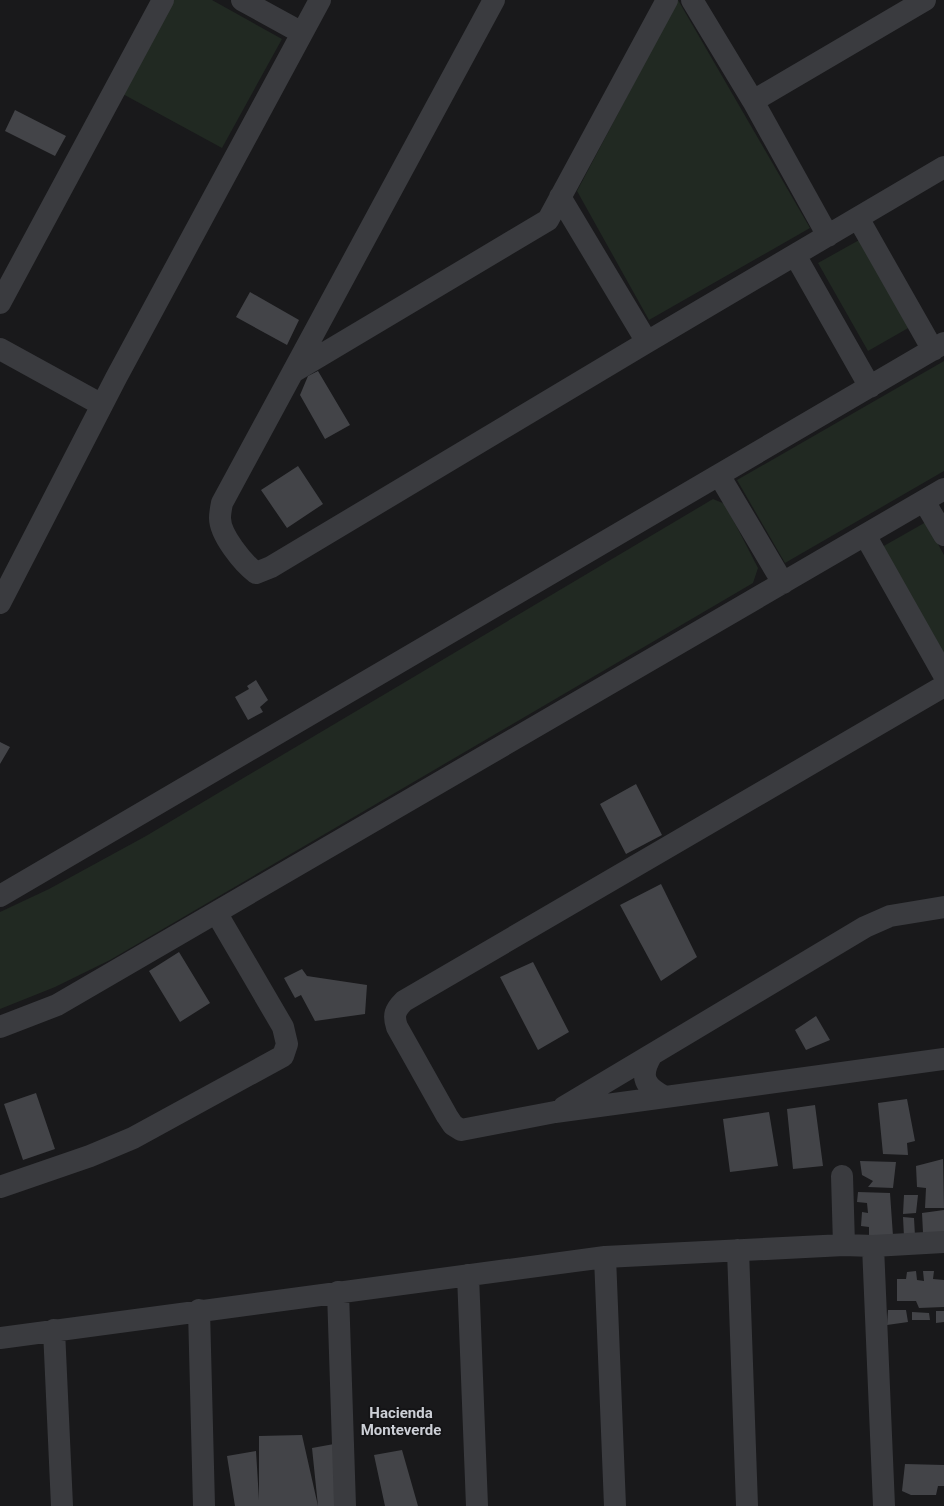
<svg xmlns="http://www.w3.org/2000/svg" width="944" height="1506" font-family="Roboto,sans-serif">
<rect width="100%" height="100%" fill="#19191b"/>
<path fill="#212922" d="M 172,0 L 212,0 L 282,39 L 222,148 L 121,93 Z
M 678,0 L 810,228 L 649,320 L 577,191 Z
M 861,239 L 910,327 L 868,351 L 818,263 Z
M 944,361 L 944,471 L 785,563 L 737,480 Z
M 713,499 L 725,504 L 758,568 L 753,583 L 110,960 L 55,987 L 0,1009 L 0,912 L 49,889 L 146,836 Z
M 926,522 L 944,555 L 944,658 L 882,547 Z"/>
<path fill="#434448" d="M 15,110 L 66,136 L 55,156 L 5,131 Z
M 250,292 L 299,320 L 287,345 L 236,317 Z
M 318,371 L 350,425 L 325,439 L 300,395 L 308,376 Z
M 298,466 L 323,504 L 287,528 L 261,490 Z
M 256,680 L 268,700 L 260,707 L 263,712 L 248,720 L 235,697 L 249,689 L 247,686 Z
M 0,742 L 10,747 L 0,764 Z
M 636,784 L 662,835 L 626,854 L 600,804 Z
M 661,884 L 697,957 L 661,981 L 620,905 Z
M 179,952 L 210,1003 L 180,1022 L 149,971 Z
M 533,962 L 569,1032 L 538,1050 L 500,977 Z
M 302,969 L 307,976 L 367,985 L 365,1014 L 315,1021 L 301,995 L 295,998 L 284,978 Z
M 816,1016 L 830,1040 L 806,1050 L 795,1030 Z
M 36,1093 L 55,1149 L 23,1160 L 4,1104 Z
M 907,1099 L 915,1141 L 907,1143 L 908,1155 L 883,1154 L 878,1103 Z
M 815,1105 L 823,1166 L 793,1169 L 787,1109 Z
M 769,1112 L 778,1166 L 730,1172 L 723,1119 Z
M 943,1159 L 944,1208 L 925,1208 L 926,1188 L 917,1187 L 916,1166 Z
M 860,1161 L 896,1162 L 893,1188 L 868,1187 L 873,1181 L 862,1175 Z
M 858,1192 L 890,1193 L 893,1236 L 869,1236 L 869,1227 L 861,1226 L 862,1212 L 868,1213 L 867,1203 L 857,1202 Z
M 904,1195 L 918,1195 L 916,1213 L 903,1214 Z
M 944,1210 L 944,1232 L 923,1233 L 922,1213 Z
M 903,1217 L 914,1218 L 915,1236 L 904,1237 Z
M 916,1271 L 917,1280 L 924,1281 L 923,1271 L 934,1271 L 933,1279 L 944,1280 L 944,1307 L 919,1308 L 916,1301 L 897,1301 L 897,1279 L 906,1279 L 907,1272 Z
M 888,1310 L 906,1310 L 908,1322 L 887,1325 Z
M 936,1311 L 944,1311 L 944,1322 L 936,1323 Z
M 912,1312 L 929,1313 L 930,1320 L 912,1320 Z
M 302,1435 L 318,1506 L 235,1506 L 227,1456 L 256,1451 L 259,1500 L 259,1436 Z
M 334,1444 L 339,1506 L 318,1506 L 312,1448 Z
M 402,1450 L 418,1506 L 385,1506 L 374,1455 Z
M 905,1464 L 944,1465 L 944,1486 L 938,1486 L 936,1495 L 911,1495 L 902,1491 Z"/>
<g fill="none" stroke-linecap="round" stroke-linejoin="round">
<path stroke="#3a3b3f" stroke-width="22" d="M 242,0 L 302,33
M 494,0 L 222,503 C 221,508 220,513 220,518 C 220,535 243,563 256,573 L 271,567 L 647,342 L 944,167
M 692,0 L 753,101 L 828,236
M 753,101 L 925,0
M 560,197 L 647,342
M 858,218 L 933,350
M 795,255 L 870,387
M 0,303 L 163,0
M 0,349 L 102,405
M 293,372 L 548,220 L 667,0
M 719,475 L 783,583
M 924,501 L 944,535
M 865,535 L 944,675
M 0,603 L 116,378 L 320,0
M 944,686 L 404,1001 C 395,1010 393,1015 397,1027 L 447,1116 L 453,1125 L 461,1130 L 555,1112 L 944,1059
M 0,896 L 944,343
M 0,1027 L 57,1005 L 944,489
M 651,1056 C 639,1077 645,1087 665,1097
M 564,1107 L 865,927 L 890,916 L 944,907
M 842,1176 L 844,1245
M 0,1187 L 90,1156 L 133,1138 L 283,1056 L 287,1044 L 283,1027 L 217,914
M 873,1246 L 884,1506
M 738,1250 L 747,1506
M 605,1257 L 615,1506
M 468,1275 L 477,1506
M 338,1292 L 345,1506
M 199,1310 L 204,1506
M 54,1330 L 62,1506
M 0,1338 L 605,1257 L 844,1245 L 873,1246 L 944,1242"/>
</g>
<g text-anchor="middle" stroke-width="3.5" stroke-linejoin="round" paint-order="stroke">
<g font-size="15" font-weight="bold" fill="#cccfd6" stroke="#141416">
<text x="401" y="1418">Hacienda<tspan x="401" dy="17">Monteverde</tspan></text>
</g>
</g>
</svg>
